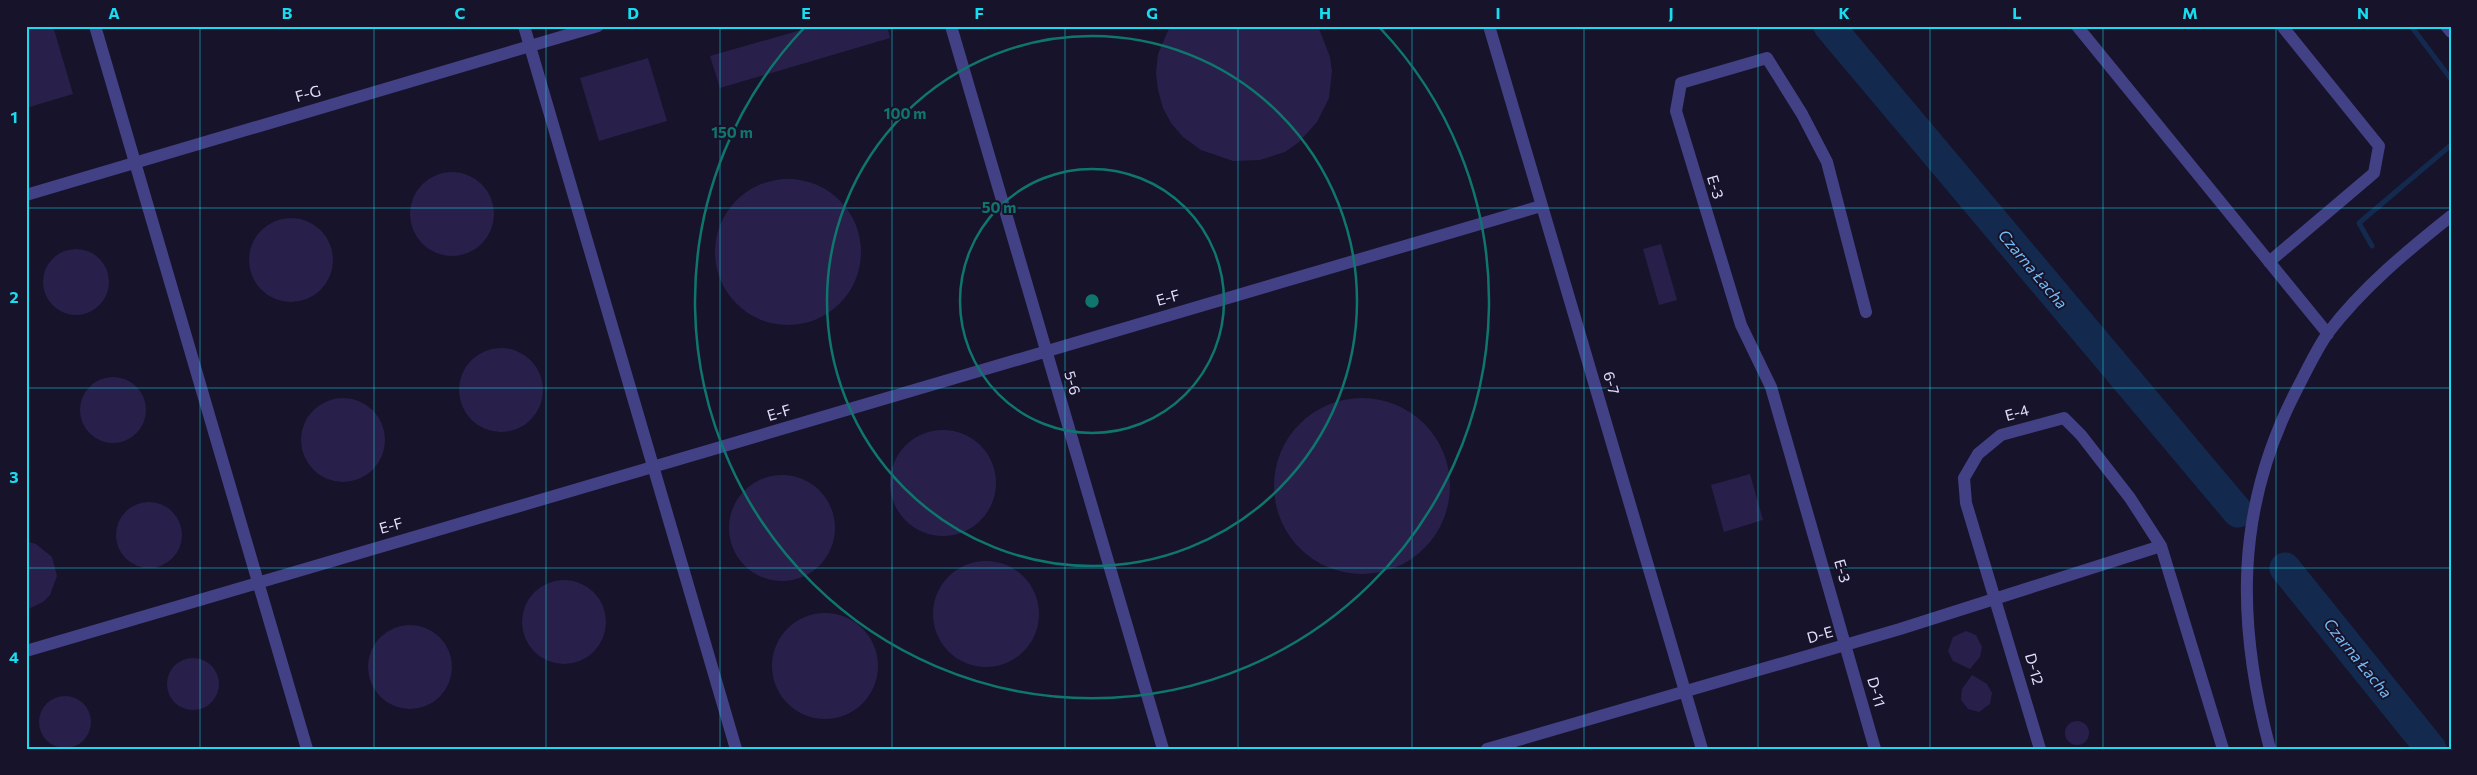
<svg xmlns="http://www.w3.org/2000/svg" width="2477" height="775" font-family="Commissioner,sans-serif">
<rect width="100%" height="100%" fill="#17132a"/>
<g fill="none" stroke-linecap="round" stroke-linejoin="round">
<path stroke="#132a4e" stroke-width="5" d="M 2411,26 L 2451,79
M 2372,246 L 2359,223 L 2451,145"/>
<path stroke="#132a4e" stroke-width="31" d="M 1829,26 L 2238,512
M 2285,568 L 2431,749"/>
</g>
<path fill="#28204a" d="M 26,26 L 53,26 L 73,94 L 26,108 Z
M 815,26 L 887,26 L 890,38 L 720,88 L 710,56 Z
M 1170,26 L 1318,26 L 1330,57 L 1332,71 L 1329,98 L 1317,122 L 1299,142 L 1285,152 L 1260,160 L 1233,161 L 1201,150 L 1183,137 L 1171,123 L 1163,108 L 1158,90 L 1156,73 L 1158,54 Z
M 648,58 L 667,121 L 599,141 L 580,78 Z
M410 214a42 42 0 1 1 84 0a42 42 0 1 1-84 0Z
M715 252a73 73 0 1 1 146 0a73 73 0 1 1-146 0Z
M249 260a42 42 0 1 1 84 0a42 42 0 1 1-84 0Z
M 1661,244 L 1677,300 L 1659,305 L 1643,249 Z
M43 282a33 33 0 1 1 66 0a33 33 0 1 1-66 0Z
M459 390a42 42 0 1 1 84 0a42 42 0 1 1-84 0Z
M80 410a33 33 0 1 1 66 0a33 33 0 1 1-66 0Z
M301 440a42 42 0 1 1 84 0a42 42 0 1 1-84 0Z
M1274 486a88 88 0 1 1 176 0a88 88 0 1 1-176 0Z
M890 483a53 53 0 1 1 106 0a53 53 0 1 1-106 0Z
M 1750,474 L 1763,520 L 1724,532 L 1711,485 Z
M729 528a53 53 0 1 1 106 0a53 53 0 1 1-106 0Z
M116 535a33 33 0 1 1 66 0a33 33 0 1 1-66 0Z
M 26,541 L 36,544 L 52,557 L 57,576 L 50,595 L 43,602 L 26,610 Z
M933 614a53 53 0 1 1 106 0a53 53 0 1 1-106 0Z
M522 622a42 42 0 1 1 84 0a42 42 0 1 1-84 0Z
M772 666a53 53 0 1 1 106 0a53 53 0 1 1-106 0Z
M368 667a42 42 0 1 1 84 0a42 42 0 1 1-84 0Z
M 1966,631 L 1976,635 L 1982,647 L 1980,657 L 1970,669 L 1953,661 L 1948,651 L 1953,637 Z
M167 684a26 26 0 1 1 52 0a26 26 0 1 1-52 0Z
M 1972,675 L 1987,684 L 1992,693 L 1990,704 L 1979,712 L 1968,709 L 1961,700 L 1962,689 Z
M39 722a26 26 0 1 1 52 0a26 26 0 1 1-52 0Z
M2065 733a12 12 0 1 1 24 0a12 12 0 1 1-24 0Z"/>
<g fill="none" stroke-linecap="round" stroke-linejoin="round">
<path stroke="#434186" stroke-width="12" d="M 95,26 L 307,749
M 524,26 L 736,749
M 951,26 L 1163,749
M 1489,26 L 1702,749
M 2077,26 L 2328,334
M 2446,26 L 2451,32
M 26,195 L 598,26
M 2269,262 L 2374,173 L 2379,146 L 2282,26
M 1866,312 L 1827,162 L 1802,114 L 1767,58 L 1681,83 L 1676,111 L 1741,325 L 1771,387 L 1875,749
M 26,651 L 1541,206
M 1487,749 L 1900,629 L 2161,546
M 2040,749 L 1966,503 L 1964,478 L 1978,454 L 2001,435 L 2064,418 L 2081,435 L 2130,498 L 2161,546 L 2223,749
M 2270,749 C 2236,622 2235,508 2297,389 C 2307,370 2316,350 2328,333 C 2362,288 2407,251 2451,216"/>
</g>
<path fill="none" stroke="#18dcf0" stroke-width="1" stroke-opacity="0.55" d="M 200,26 L 200,749M 374,26 L 374,749M 546,26 L 546,749M 720,26 L 720,749M 892,26 L 892,749M 1065,26 L 1065,749M 1238,26 L 1238,749M 1412,26 L 1412,749M 1584,26 L 1584,749M 1758,26 L 1758,749M 1930,26 L 1930,749M 2103,26 L 2103,749M 2276,26 L 2276,749M 26,208 L 2451,208M 26,388 L 2451,388M 26,568 L 2451,568"/>
<g fill="none" stroke="#0f766e" stroke-width="2.5">
<circle cx="1092" cy="301" r="132"/>
<circle cx="1092" cy="301" r="265"/>
<path d="M1380 28A397 397 0 1 1 804 28"/>
</g>
<g text-anchor="middle" stroke-width="4" stroke-linejoin="round" paint-order="stroke">
<g font-size="15" fill="#e2dffd" stroke="#17132a">
<text transform="translate(308 94) rotate(-16)" y="5">F-G</text>
<text transform="translate(1715 187) rotate(73)" y="5">E-3</text>
<text transform="translate(1168 298) rotate(-16)" y="5">E-F</text>
<text transform="translate(1072 383) rotate(74)" y="5">5-6</text>
<text transform="translate(1611 383) rotate(74)" y="5">6-7</text>
<text transform="translate(779 413) rotate(-17)" y="5">E-F</text>
<text transform="translate(2017 413) rotate(-16)" y="5">E-4</text>
<text transform="translate(391 526) rotate(-16)" y="5">E-F</text>
<text transform="translate(1842 571) rotate(74)" y="5">E-3</text>
<text transform="translate(1820 635) rotate(-16)" y="5">D-E</text>
<text transform="translate(2034 669) rotate(74)" y="5">D-12</text>
<text transform="translate(1876 692) rotate(74)" y="5">D-11</text>
</g>
<g font-size="16" font-style="italic" fill="#74bbf6" stroke="#17132a">
<text transform="translate(2033 269) rotate(50)" y="6">Czarna Łacha</text>
<text transform="translate(2358 658) rotate(51)" y="6">Czarna Łacha</text>
</g>
</g>
<circle cx="1092" cy="301" r="8" fill="#0f766e" stroke="#17132a" stroke-width="2.5"/>
<g font-size="15" text-anchor="middle" font-weight="bold" fill="#0f766e" stroke="#17132a" stroke-width="4" stroke-linejoin="round" paint-order="stroke">
<text x="905" y="119">100 m</text>
<text x="732" y="138">150 m</text>
<text x="999" y="213">50 m</text>
</g>
<rect width="2477" height="775" fill="none" stroke="#17132a" stroke-width="55"/>
<rect x="28" y="28" width="2422" height="720" fill="none" stroke="#18dcf0" stroke-width="2"/>
<g font-size="16" text-anchor="middle" font-weight="bold" fill="#18dcf0">
<text x="114" y="19">A</text>
<text x="287" y="19">B</text>
<text x="460" y="19">C</text>
<text x="633" y="19">D</text>
<text x="806" y="19">E</text>
<text x="979" y="19">F</text>
<text x="1152" y="19">G</text>
<text x="1325" y="19">H</text>
<text x="1498" y="19">I</text>
<text x="1671" y="19">J</text>
<text x="1844" y="19">K</text>
<text x="2017" y="19">L</text>
<text x="2190" y="19">M</text>
<text x="2363" y="19">N</text>
<text x="14" y="123">1</text>
<text x="14" y="303">2</text>
<text x="14" y="483">3</text>
<text x="14" y="663">4</text>
</g>
</svg>
